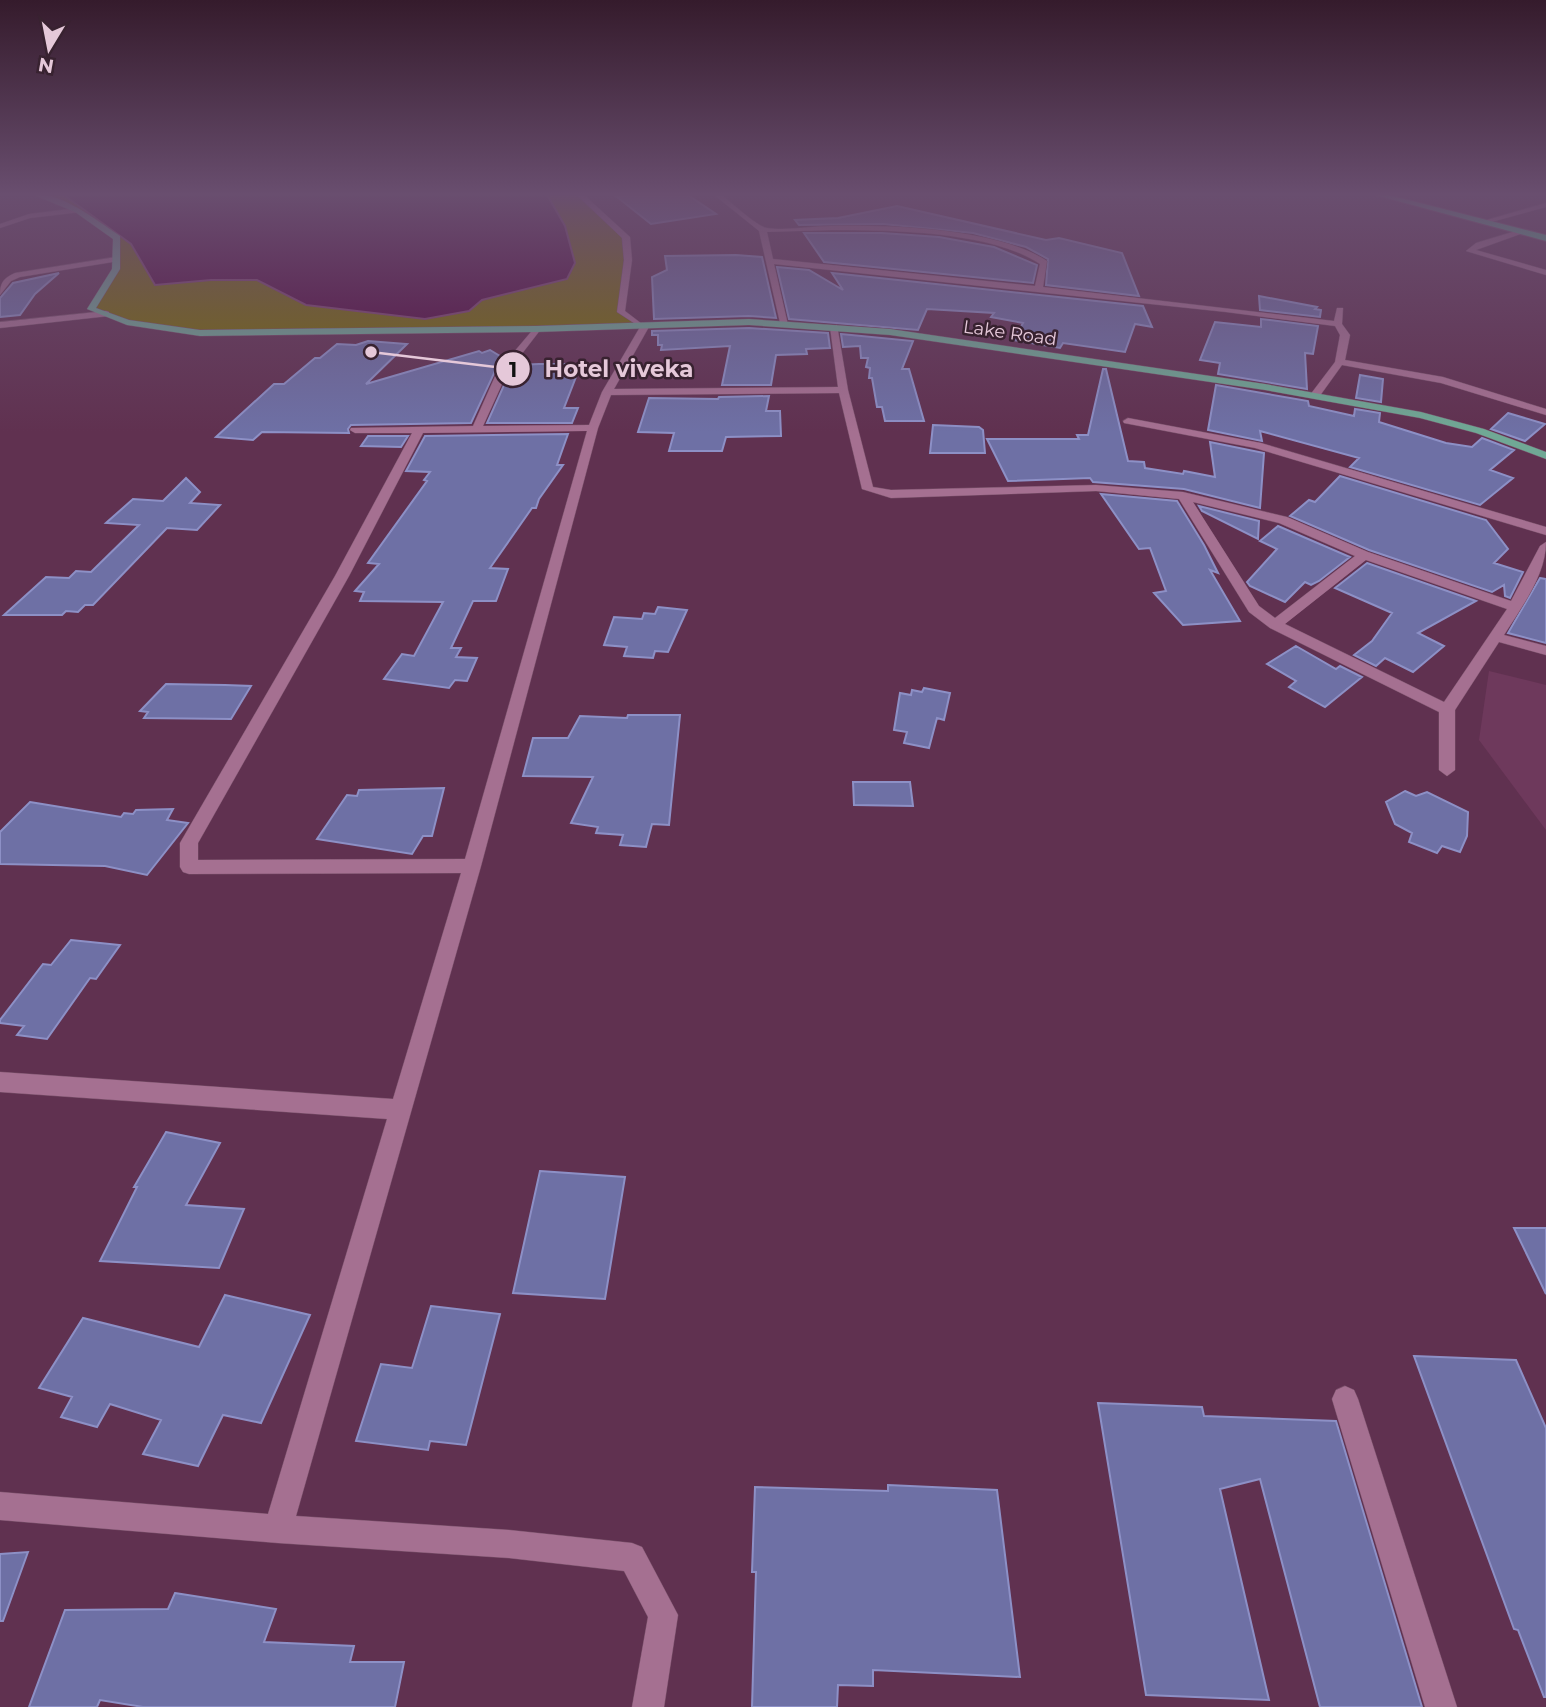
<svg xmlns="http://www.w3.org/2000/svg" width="1546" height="1707" font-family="Montserrat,sans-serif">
<rect width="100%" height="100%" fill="#603150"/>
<path fill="#6e395c" d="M 1489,671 L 1546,685 L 1546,830 L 1479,740 Z"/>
<path fill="#766a02" d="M 32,193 L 61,193 L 71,199 L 131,244 L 156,285 L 211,280 L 257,280 L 306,305 L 469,311 L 482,300 L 567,279 L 565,226 L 546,193 L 578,193 L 626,237 L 621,312 L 639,325 L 200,333 L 127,322 L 91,309 L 116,269 L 117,238 L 86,214 Z"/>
<path fill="#50073d" stroke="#7d416c" stroke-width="2" d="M 61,193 L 546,193 L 565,226 L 575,263 L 567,279 L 482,300 L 469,311 L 425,319 L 306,305 L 257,280 L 211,280 L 155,285 L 131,244 Z"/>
<path fill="#6e70a5" stroke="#8d90c6" stroke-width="2" d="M 648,193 L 685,193 L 716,214 L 651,224 L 617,197 Z
M 897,206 L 1046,240 L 1059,238 L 1122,253 L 1139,296 L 1046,285 L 1048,259 L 1026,247 L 973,233 L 883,224 L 799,225 L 795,220 L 838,218 Z
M 804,233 L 882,233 L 939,237 L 994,247 L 1037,265 L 1033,283 L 824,262 Z
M 736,255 L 762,257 L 776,318 L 749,316 L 654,319 L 652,277 L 667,270 L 665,256 Z
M 777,267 L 809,270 L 843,290 L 832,273 L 1143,306 L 1152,327 L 1135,324 L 1125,352 L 1063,343 L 1060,348 L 1013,340 L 1023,323 L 991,317 L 994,313 L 927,309 L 918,330 L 789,319 Z
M 59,273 L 35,294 L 20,315 L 0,317 L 0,298 L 13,283 Z
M 1259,296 L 1317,307 L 1315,309 L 1321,310 L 1320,317 L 1260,310 Z
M 1261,319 L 1318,326 L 1313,354 L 1305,353 L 1307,389 L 1218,374 L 1220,363 L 1200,360 L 1215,322 L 1261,327 Z
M 749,328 L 828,333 L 830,348 L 806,349 L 807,354 L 776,355 L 771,385 L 722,385 L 730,346 L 661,350 L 662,345 L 658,345 L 658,335 L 652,335 L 652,331 Z
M 841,334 L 913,341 L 902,369 L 909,369 L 924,421 L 885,421 L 882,407 L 877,407 L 872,378 L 869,378 L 870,368 L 866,367 L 868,358 L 861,358 L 860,346 L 843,347 Z
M 368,341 L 407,344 L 366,384 L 479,351 L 482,353 L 490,350 L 505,359 L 495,371 L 471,423 L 351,425 L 348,429 L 349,433 L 262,432 L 253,440 L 216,437 L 274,384 L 284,384 L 315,358 L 320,358 L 337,344 L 356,345 Z
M 539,364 L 581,364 L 564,408 L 578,408 L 572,423 L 487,423 L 509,374 L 516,365 Z
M 1103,369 L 1106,369 L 1128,461 L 1144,462 L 1145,468 L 1183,474 L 1184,471 L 1215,477 L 1210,442 L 1264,453 L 1260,508 L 1184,489 L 1093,482 L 1090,478 L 1008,481 L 987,439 L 1079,439 L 1077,435 L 1088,435 Z
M 1360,375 L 1383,379 L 1381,402 L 1356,398 Z
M 1216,385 L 1308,401 L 1309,406 L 1354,416 L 1355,409 L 1380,413 L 1379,422 L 1446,443 L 1472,447 L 1482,438 L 1514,450 L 1490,470 L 1513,478 L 1480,505 L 1350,467 L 1359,458 L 1260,431 L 1262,441 L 1208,430 Z
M 769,396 L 766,411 L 780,411 L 781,436 L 726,437 L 722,451 L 669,451 L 674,433 L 638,432 L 649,398 L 718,399 L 719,397 Z
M 1508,413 L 1545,424 L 1525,441 L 1491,429 Z
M 933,425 L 979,427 L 983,430 L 985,453 L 930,453 Z
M 568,434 L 557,465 L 563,465 L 539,499 L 536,508 L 532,508 L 490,568 L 508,569 L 496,601 L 473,601 L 451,648 L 461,648 L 456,657 L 477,658 L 467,681 L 455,680 L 449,688 L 384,679 L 402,654 L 414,656 L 443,602 L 360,601 L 364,592 L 355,591 L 379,564 L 368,563 L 427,481 L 424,480 L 430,472 L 406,471 L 425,436 Z
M 368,436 L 408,436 L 401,447 L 361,446 Z
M 1340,476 L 1486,520 L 1508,549 L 1494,563 L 1523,572 L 1510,598 L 1505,596 L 1504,585 L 1492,592 L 1369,550 L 1290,516 L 1309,500 L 1315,502 Z
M 186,478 L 200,492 L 190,503 L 220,505 L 197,530 L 167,528 L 93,605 L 85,605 L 78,612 L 66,611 L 62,615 L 4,615 L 46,577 L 69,578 L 76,571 L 91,572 L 139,525 L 106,523 L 133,499 L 163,501 Z
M 1101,494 L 1177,501 L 1204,545 L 1218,573 L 1210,570 L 1240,621 L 1183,625 L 1154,593 L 1166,591 L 1150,548 L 1139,549 Z
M 1199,506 L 1259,521 L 1258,539 L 1202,511 Z
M 1278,526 L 1350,557 L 1319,581 L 1311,585 L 1305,582 L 1285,602 L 1250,586 L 1247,582 L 1277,549 L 1260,541 Z
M 1367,563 L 1476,601 L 1418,633 L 1444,646 L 1413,672 L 1385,658 L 1376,666 L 1354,655 L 1372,641 L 1392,613 L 1335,588 Z
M 1540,578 L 1546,579 L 1546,643 L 1508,633 Z
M 658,607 L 687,610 L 668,652 L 655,651 L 653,658 L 624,656 L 627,647 L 604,645 L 614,617 L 642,619 L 644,613 L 655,614 Z
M 1296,646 L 1336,669 L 1340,666 L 1362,677 L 1325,707 L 1289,687 L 1296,681 L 1267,664 Z
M 166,684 L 225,685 L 251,686 L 231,719 L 144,718 L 148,712 L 140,711 Z
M 924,688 L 950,693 L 944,720 L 937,718 L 929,748 L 904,743 L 907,732 L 894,730 L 900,693 L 911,695 L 912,690 L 922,692 Z
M 628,715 L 680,715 L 669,825 L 652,824 L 646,847 L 620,845 L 623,835 L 596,833 L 598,827 L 571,823 L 593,777 L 523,776 L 533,738 L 568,738 L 580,716 L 627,718 Z
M 853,782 L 910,782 L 913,806 L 854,805 Z
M 444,788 L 432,836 L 423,836 L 412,854 L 317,839 L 347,795 L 357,796 L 359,790 Z
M 1405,791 L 1416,796 L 1427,792 L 1468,812 L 1467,836 L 1460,852 L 1442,846 L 1437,853 L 1409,842 L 1412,833 L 1395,824 L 1386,802 Z
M 30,802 L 121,817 L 124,813 L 133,814 L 136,810 L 173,809 L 167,820 L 188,823 L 147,875 L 105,866 L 0,864 L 0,832 Z
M 71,940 L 120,945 L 96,979 L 90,978 L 47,1039 L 17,1035 L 24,1026 L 0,1023 L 0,1020 L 43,964 L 51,965 Z
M 166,1132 L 220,1143 L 186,1205 L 244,1209 L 219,1268 L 100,1261 L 137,1187 L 134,1187 Z
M 540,1171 L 625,1177 L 605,1299 L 513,1293 Z
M 1514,1228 L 1546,1228 L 1546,1294 Z
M 225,1295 L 310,1315 L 261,1423 L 223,1415 L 198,1466 L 143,1454 L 161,1420 L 110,1404 L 97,1427 L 61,1417 L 72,1397 L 39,1388 L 83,1318 L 199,1347 Z
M 431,1306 L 500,1314 L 466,1445 L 430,1441 L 428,1450 L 356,1441 L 381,1364 L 412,1368 Z
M 1414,1356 L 1516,1360 L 1546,1428 L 1546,1697 L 1544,1697 L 1518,1630 L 1514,1629 Z
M 1098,1403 L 1202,1407 L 1204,1416 L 1336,1421 L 1422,1707 L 1320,1707 L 1260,1479 L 1220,1489 L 1269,1700 L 1146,1695 Z
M 888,1485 L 997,1490 L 1020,1677 L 873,1670 L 873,1686 L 838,1685 L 837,1707 L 752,1707 L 756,1572 L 752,1572 L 755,1487 L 888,1491 Z
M 28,1552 L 3,1621 L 0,1621 L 0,1554 Z
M 175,1593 L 276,1609 L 264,1642 L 354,1646 L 350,1662 L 404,1662 L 395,1707 L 143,1707 L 100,1700 L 97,1707 L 29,1707 L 65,1610 L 168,1609 Z"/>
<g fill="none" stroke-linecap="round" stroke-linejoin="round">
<defs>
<path id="minor" d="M 575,193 L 582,193 L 630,237 L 632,260 L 625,311 L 642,324 L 650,325 L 614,389 L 838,387 L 830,327 L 837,325 L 848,390 L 873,487 L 891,490 L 1096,485 L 1183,492 L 1287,517 L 1368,552 L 1511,601 L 1540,546 L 1546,542 C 1546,575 1521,608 1504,635 L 1546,646 L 1546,655 L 1499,642 L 1455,710 L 1455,770 L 1447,776 L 1439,770 L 1439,712 L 1270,628 L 1249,612 L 1179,499 L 1096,491 L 891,498 L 862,489 L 839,393 L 611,395 L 598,428 L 481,866 L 296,1516 L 509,1530 L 632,1543 L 642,1547 L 678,1615 L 664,1707 L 632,1707 L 648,1617 L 624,1571 L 509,1558 L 278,1543 L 0,1520 L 0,1492 L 268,1514 L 387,1119 L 0,1092 L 0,1072 L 393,1099 L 461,873 L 189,874 L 183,872 L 180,867 L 180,843 L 335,576 L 412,433 L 355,433 L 350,430 L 351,428 L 473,426 L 497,372 L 536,326 L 541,329 L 507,373 L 483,426 L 589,425 L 602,392 L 640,327 L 617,312 L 624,260 L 622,238 ZM 587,431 L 465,859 L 198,860 L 198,843 L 349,576 L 423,433 ZM 1193,502 L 1279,523 L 1355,556 L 1275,618 L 1259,606 ZM 1366,560 L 1507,609 L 1444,702 L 1285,624 Z
M 712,193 L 719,193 C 730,201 756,226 767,228 C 786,231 811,226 831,226 C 891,225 996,228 1047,261 L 1043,287 L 1334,321 L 1337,308 L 1343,308 L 1342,324 L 1350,335 L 1345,360 L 1443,377 L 1546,409 L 1546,415 L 1441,383 L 1342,365 L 1319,397 L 1311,397 L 1310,395 L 1335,362 L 1340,335 L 1335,326 L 1226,312 L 774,264 L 788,325 L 781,327 L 759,231 ZM 832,230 C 890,230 991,231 1040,264 L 1035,286 L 773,259 L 767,232 Z
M 1546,203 L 1546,207 L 1484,224 L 1480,222 Z
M 78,208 L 81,212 L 30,218 L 0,228 L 0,224 L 29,214 Z
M 1519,230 L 1526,232 L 1476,250 L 1546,270 L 1546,275 L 1466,251 L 1476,243 Z
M 116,257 L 119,261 L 20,277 L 11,281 L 0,295 C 0,282 4,278 15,273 Z
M 106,311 L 109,312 L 109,316 L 0,328 L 0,322 Z
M 1128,418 L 1261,443 L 1546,527 L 1546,535 L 1255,448 L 1124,423 L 1123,421 Z
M 1345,1386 L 1354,1390 L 1358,1399 L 1457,1707 L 1425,1707 L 1332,1399 L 1336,1390 Z"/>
<path id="major" d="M 29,193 C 63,193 93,218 120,236 L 120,269 L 96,308 L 129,320 L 200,330 L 536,326 L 749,319 L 890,329 L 1265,384 L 1421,412 L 1484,429 L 1546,452 L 1546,459 L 1476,433 L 1420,418 L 1265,390 L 890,335 L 749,325 L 536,332 L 200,336 L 127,325 L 87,309 L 112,269 L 113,239 L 75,212 Z"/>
<path id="highway" d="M 1368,193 L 1381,193 L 1546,235 L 1546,241 Z"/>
</defs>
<use href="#minor" stroke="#785069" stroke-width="1"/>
<use href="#major" stroke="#785069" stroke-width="1"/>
<use href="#highway" stroke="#785069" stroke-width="2"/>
<use href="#minor" fill="#a57091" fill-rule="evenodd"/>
<use href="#major" fill="#70a895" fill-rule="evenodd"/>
<use href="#highway" fill="#4dcd97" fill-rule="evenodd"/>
</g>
<linearGradient id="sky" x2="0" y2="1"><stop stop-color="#351b2c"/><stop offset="0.45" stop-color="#694e6f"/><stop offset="1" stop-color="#694e6f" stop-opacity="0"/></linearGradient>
<rect width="1546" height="432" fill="url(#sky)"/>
<g text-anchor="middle" stroke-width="5" stroke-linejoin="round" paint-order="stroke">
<g font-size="18" fill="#e5c8d9" stroke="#382230">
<text transform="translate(1010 333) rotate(8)" y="6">Lake Road</text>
</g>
</g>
<path fill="none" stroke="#e5c8d9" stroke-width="2.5" d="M371 352L513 369"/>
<g fill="#e5c8d9" stroke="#382230" stroke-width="2.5">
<circle cx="371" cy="352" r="7"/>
<circle cx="513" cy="369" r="18"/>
</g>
<g font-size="21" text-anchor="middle" font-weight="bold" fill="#111">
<text x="513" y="377">1</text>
</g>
<g font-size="23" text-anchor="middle" font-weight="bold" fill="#e5c8d9" stroke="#382230" stroke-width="5" stroke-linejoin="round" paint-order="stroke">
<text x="619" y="377">Hotel viveka</text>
</g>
<g transform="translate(49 49) rotate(190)" stroke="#382230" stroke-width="5" paint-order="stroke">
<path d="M0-5L12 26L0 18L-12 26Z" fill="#e5c8d9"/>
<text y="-10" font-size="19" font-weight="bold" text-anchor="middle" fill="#e5c8d9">N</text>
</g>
</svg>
